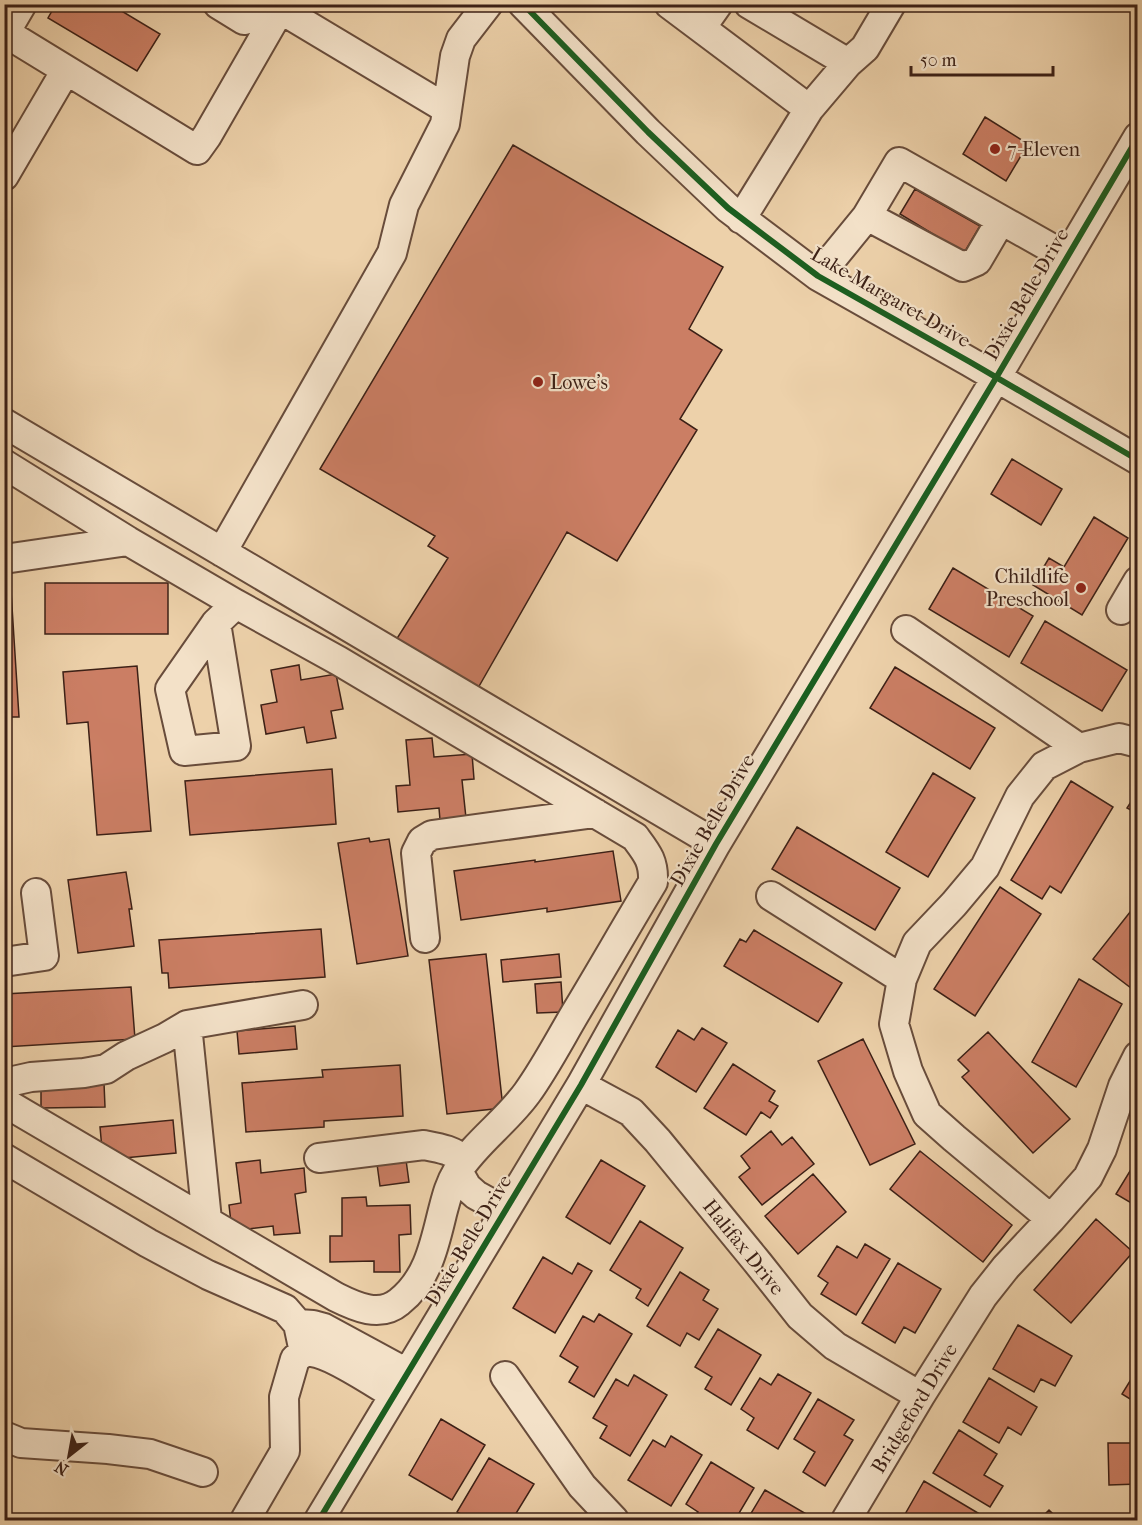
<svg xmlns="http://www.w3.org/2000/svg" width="1142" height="1525" font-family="'IM FELL French Canon',serif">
<rect width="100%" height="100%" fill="#edd1aa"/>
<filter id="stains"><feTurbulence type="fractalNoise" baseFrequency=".00333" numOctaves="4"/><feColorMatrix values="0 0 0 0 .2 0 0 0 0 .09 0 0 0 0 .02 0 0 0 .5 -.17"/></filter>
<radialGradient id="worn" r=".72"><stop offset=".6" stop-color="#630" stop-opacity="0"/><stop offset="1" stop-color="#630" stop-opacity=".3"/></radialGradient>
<path fill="#cb7e64" stroke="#3c2016" stroke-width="1.5" d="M 56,4 L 110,4 L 160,34 L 137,71 L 48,18 Z
M 985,117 L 1028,144 L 1006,181 L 963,154 Z
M 513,145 L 723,267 L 689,329 L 722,350 L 680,419 L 697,430 L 617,561 L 567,532 L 478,688 L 396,640 L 448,558 L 428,546 L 435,536 L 320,469 Z
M 915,189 L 980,226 L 964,253 L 900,214 Z
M 1012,459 L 1062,489 L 1041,525 L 991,494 Z
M 1094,517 L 1128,538 L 1082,615 L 1033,585 L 1049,558 L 1064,567 Z
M 953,568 L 1033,616 L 1009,657 L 929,609 Z
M 45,583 L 168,583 L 168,634 L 45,634 Z
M 11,591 L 19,717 L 4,717 L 4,592 Z
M 1045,621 L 1127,670 L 1102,711 L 1021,663 Z
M 299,665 L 301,680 L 336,674 L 343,709 L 331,711 L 336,738 L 307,743 L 304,727 L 266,734 L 261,705 L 277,702 L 271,670 Z
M 137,666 L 151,831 L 97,835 L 88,722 L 67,724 L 63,672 Z
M 895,667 L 995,728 L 970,769 L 870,708 Z
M 432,738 L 434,757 L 472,754 L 474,779 L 462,780 L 466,818 L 440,820 L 439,808 L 398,812 L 396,786 L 410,785 L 406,740 Z
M 332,769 L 336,824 L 190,835 L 185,781 Z
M 933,773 L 975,798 L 928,877 L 886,852 Z
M 1071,781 L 1113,807 L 1061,893 L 1050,886 L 1042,899 L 1011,880 Z
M 1138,791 L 1138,814 L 1127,808 Z
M 797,827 L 900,888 L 875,930 L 772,869 Z
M 369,838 L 370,842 L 389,839 L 408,956 L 357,964 L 338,843 Z
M 613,851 L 621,901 L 547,912 L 547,908 L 461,920 L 454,871 L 535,860 L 535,862 Z
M 126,872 L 132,909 L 129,909 L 134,946 L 78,953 L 68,880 Z
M 1000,887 L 1041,914 L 975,1016 L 934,989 Z
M 4,889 L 10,930 L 4,931 Z
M 1138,902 L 1138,980 L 1131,988 L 1093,959 Z
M 321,929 L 325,977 L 169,988 L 168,973 L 162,973 L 159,940 Z
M 754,930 L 842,983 L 818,1022 L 724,966 L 740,939 L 746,942 Z
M 486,954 L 503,1108 L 447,1114 L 429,960 Z
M 559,954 L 561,977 L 503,982 L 501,960 Z
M 1079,979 L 1122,1004 L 1076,1087 L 1032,1062 Z
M 561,982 L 563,1012 L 537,1013 L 535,984 Z
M 131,987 L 135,1039 L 4,1047 L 4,994 Z
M 295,1026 L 297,1049 L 239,1054 L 237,1031 Z
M 702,1028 L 727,1043 L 696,1092 L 656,1067 L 678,1030 L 694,1040 Z
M 988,1032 L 1070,1119 L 1033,1153 L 962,1077 L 969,1071 L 958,1060 Z
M 863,1039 L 915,1144 L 870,1165 L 818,1061 Z
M 733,1064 L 775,1091 L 769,1101 L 778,1106 L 770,1118 L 761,1112 L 746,1135 L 704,1108 Z
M 400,1065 L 403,1116 L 324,1121 L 324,1127 L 246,1132 L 242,1083 L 323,1077 L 322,1070 Z
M 104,1083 L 105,1107 L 41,1108 L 41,1084 Z
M 173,1120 L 176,1153 L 103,1160 L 100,1127 Z
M 771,1131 L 782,1145 L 792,1137 L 814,1164 L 762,1205 L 739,1177 L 750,1168 L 741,1156 Z
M 920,1151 L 1012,1225 L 983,1262 L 890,1189 Z
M 1138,1158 L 1138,1207 L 1116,1194 Z
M 260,1160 L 261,1173 L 304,1168 L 306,1192 L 295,1194 L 300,1233 L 274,1235 L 273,1226 L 232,1231 L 229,1205 L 241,1203 L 236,1163 Z
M 406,1160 L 409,1182 L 380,1186 L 377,1164 Z
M 601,1160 L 645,1186 L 610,1244 L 566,1217 Z
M 813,1174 L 846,1212 L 798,1254 L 765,1216 Z
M 366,1197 L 367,1206 L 410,1205 L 411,1234 L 399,1235 L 400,1272 L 374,1272 L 374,1261 L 330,1262 L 330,1236 L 342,1236 L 342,1198 Z
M 1096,1219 L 1133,1252 L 1071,1323 L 1034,1290 Z
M 640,1221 L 683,1248 L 648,1306 L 636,1298 L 641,1289 L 610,1270 Z
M 865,1244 L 890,1259 L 856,1315 L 821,1294 L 828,1283 L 818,1276 L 837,1246 L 857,1258 Z
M 543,1257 L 572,1274 L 578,1263 L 592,1271 L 555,1333 L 513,1308 Z
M 898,1263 L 941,1289 L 915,1333 L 904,1327 L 895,1343 L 862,1323 Z
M 680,1272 L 709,1290 L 703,1300 L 718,1309 L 699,1340 L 687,1333 L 680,1346 L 647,1326 Z
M 599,1314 L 632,1334 L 594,1397 L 569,1382 L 578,1367 L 560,1356 L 583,1316 L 594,1322 Z
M 1018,1325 L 1072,1356 L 1055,1386 L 1041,1379 L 1034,1392 L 993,1369 Z
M 718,1329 L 761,1355 L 731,1405 L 705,1389 L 712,1377 L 695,1367 Z
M 1138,1368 L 1138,1404 L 1122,1394 Z
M 778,1374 L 811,1393 L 778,1449 L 747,1430 L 754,1418 L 741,1409 L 760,1378 L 771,1385 Z
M 634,1375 L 667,1395 L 630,1456 L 600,1438 L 607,1426 L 593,1418 L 616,1379 L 628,1386 Z
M 989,1378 L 1037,1407 L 1021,1435 L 1008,1427 L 999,1443 L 963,1422 Z
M 818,1399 L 854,1420 L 844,1435 L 853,1440 L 825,1486 L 803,1472 L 815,1452 L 794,1439 Z
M 441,1419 L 485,1445 L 452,1500 L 409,1475 Z
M 959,1430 L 997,1454 L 984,1475 L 1003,1486 L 990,1507 L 933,1473 Z
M 671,1436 L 702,1455 L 671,1506 L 628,1480 L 653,1440 L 665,1447 Z
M 1108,1443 L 1138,1443 L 1138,1484 L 1109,1485 Z
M 489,1458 L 534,1484 L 512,1520 L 472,1520 L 457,1512 Z
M 711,1462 L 754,1488 L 735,1520 L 693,1520 L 698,1512 L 686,1504 Z
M 924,1481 L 988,1519 L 987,1520 L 911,1520 L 904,1516 Z
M 765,1490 L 808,1515 L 805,1520 L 747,1520 Z
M 1049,1510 L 1059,1520 L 1039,1520 Z"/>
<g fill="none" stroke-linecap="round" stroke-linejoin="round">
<defs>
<path id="minor" d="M 218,4 L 244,20 L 280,9 L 447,109
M 523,4 L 648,132 L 728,208 L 818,276 L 970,362 L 1138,460
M 669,4 L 809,109 L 848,63 L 865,48 L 891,4
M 749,4 L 848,63
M 701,28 L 718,4
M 4,32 L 197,150 L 207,136 L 283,4
M 5,33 L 22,4
M 4,176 L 66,70
M 867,216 L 963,267 L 977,261 L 1001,220
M 741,219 L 809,109
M 818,276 L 867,216 L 899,162 L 1067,257
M 4,423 L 716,844
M 4,464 L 128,541 L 236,604 L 339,661 L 635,837 C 647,853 654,861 653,882 C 627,925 602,969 576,1012 C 560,1039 545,1068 527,1093 C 506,1122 476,1142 457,1172 C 449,1185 446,1199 442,1214 C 434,1247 427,1280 399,1302 C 380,1318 356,1307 336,1297 L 4,1102
M 222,552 L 392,253 L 404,205 L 445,124 L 455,56 L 461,39 L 488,4
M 4,559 L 128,541
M 1121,610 L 1138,581
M 216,623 L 170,689 L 184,751 L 236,746 L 216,623 L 236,604
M 906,630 L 1079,748
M 771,896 L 902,979
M 425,938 L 416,853 L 422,841 L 432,835 L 595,813
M 4,962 L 44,956 L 36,893
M 4,1083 L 31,1077 L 84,1073 L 106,1069 L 126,1056 L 165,1038 L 187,1025
M 581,1085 L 631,1112 L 658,1141 L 758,1263 L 800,1316 L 835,1346 L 920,1396
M 4,1158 L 148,1243 L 208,1275 L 285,1309 L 298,1324 L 304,1352
M 319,1158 L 424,1145 C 440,1148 453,1150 465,1161
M 458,1171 L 467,1187 L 476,1195 L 505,1211
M 1051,1219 L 954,1138 L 927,1114 L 908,1071 L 894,1024 L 902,979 L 917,943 L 954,904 L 985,867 L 1020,796 L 1044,766 L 1079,748 L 1119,738 L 1138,743
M 207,1220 L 187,1025 L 303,1005
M 298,1324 L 313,1325 L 324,1328 L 407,1373
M 505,1376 L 582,1486 L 614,1520
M 4,1436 L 21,1443 L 108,1449 L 150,1454 L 203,1472
M 245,1520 L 285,1451 L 284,1397 L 295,1359 C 300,1355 305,1351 311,1352 C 330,1353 376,1384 394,1395
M 319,1520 L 581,1085 L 716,844 L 996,378 L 1138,137
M 846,1520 L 920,1396 L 983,1296 L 1006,1267 L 1051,1219 L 1088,1177 L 1102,1149 L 1123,1086 L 1138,1056"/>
</defs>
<use href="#minor" stroke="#684c3b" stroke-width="32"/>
<use href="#minor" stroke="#f3e1c8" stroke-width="28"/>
<defs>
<path id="cycleway" d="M 523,4 L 648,132 L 728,208 L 818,276 L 970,362 L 1138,460
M 319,1520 L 581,1085 L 716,844 L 996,378 L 1138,137"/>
</defs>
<use href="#cycleway" stroke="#f3e1c8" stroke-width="10"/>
<use href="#cycleway" stroke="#1b5e20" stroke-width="6"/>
</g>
<g fill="#8f2418" stroke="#f3e1c8" stroke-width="2">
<circle cx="995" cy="149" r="6"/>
<circle cx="538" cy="382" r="6"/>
<circle cx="1081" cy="588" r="6"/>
</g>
<g text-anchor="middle" stroke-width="4.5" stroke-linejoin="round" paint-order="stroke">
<g font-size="20" fill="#3c2016" stroke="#f3e1c8" text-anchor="start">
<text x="1007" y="156">7-Eleven</text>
<text x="550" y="389">Lowe's</text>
<text x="1069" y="583" text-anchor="end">Childlife<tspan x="1069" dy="23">Preschool</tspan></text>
</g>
<g font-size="20" fill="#3c2016" stroke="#f3e1c8">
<text transform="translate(1026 294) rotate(-60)" y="7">Dixie Belle Drive</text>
<text transform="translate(891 297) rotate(30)" y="7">Lake Margaret Drive</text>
<text transform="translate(712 820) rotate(-60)" y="7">Dixie Belle Drive</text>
<text transform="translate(468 1240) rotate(-59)" y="7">Dixie Belle Drive</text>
<text transform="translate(744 1247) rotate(51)" y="7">Halifax Drive</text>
<text transform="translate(914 1408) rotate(-59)" y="7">Bridgeford Drive</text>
</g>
</g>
<rect width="1142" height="1525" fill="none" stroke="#edd1aa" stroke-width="24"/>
<rect x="6" y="6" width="1130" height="1513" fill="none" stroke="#3c2016" stroke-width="3"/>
<rect x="12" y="12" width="1118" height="1501" fill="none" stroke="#3c2016" stroke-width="1.5"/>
<g transform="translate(69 1456) rotate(211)" stroke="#f3e1c8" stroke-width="4.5" paint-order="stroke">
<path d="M0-4.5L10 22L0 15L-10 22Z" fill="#3c2016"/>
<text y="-9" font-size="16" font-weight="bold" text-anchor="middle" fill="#3c2016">N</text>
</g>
<path d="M911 66v9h142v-9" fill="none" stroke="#3c2016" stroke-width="3"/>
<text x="920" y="66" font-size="18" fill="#3c2016" stroke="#f3e1c8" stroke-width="4.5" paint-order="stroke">50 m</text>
<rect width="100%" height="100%" filter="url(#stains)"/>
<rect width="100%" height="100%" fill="url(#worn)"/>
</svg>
